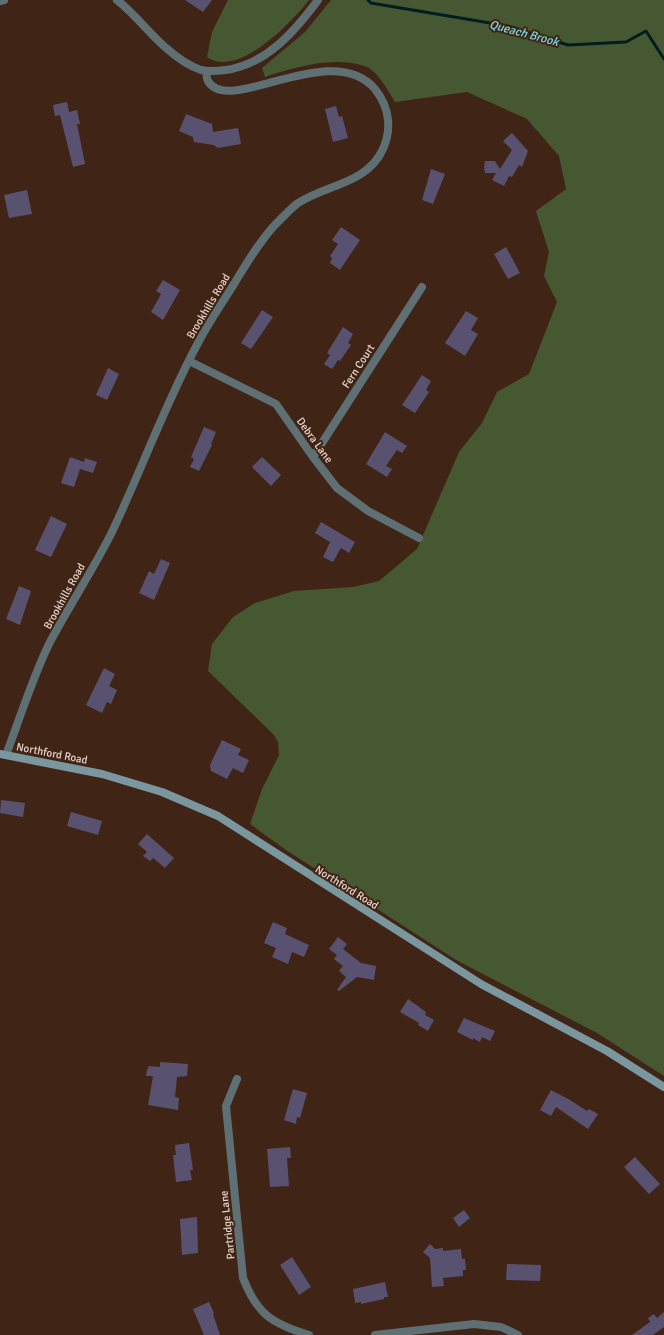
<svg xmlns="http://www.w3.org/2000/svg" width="664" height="1335" font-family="Signika,sans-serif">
<rect width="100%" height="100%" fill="#402415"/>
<path fill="#465831" d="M 228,0 L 309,0 C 292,22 238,79 207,57 L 212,32 Z
M 331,0 L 664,0 L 664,1076 L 597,1033 L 456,960 L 286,850 L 250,824 L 262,789 L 279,755 L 278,742 L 274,735 L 208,671 L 212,644 L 233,617 L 255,603 L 294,591 L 353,587 L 379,581 L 417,549 L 459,452 L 482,423 L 497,392 L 529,374 L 557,302 L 544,276 L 549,252 L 536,211 L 566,189 L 559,156 L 527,119 L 467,92 L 395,102 C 389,92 378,72 367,67 C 338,55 293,67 265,77 L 262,68 L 305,32 Z"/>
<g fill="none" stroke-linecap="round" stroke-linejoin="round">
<path stroke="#001d1f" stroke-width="3" d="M 368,0 L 371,3 L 508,26 L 568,45 L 626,42 L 646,31 L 664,59"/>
</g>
<path fill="#585270" d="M 185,0 L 212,0 L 203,12 Z
M 67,102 L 69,112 L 77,110 L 80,124 L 77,124 L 85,164 L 73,167 L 60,115 L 55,116 L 53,105 Z
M 336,106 L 339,117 L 342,116 L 348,138 L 333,142 L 325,109 Z
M 186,114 L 212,124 L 213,132 L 238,128 L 241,144 L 218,148 L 213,145 L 194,142 L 193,137 L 179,131 Z
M 512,133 L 528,151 L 522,167 L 519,165 L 512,177 L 509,176 L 504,186 L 492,180 L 496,173 L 485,173 L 484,167 L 485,161 L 495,161 L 500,169 L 512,150 L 503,141 Z
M 431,169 L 445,174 L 433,204 L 422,200 Z
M 27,190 L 32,214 L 9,218 L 4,195 Z
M 341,227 L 360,240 L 340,270 L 330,263 L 332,258 L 330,256 L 338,244 L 332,240 Z
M 506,247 L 520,273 L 508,279 L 494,254 Z
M 163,280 L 180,290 L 163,320 L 151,312 L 161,294 L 156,291 Z
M 262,310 L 273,317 L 251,349 L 241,343 Z
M 466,311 L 478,318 L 471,330 L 478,334 L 465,356 L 445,343 Z
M 343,327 L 353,334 L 348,343 L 351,345 L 340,361 L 338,360 L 332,369 L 324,364 L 330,355 L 327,353 Z
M 108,368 L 119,374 L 107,400 L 96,395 Z
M 422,375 L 431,381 L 426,390 L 429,392 L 415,413 L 402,405 Z
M 204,427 L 216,432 L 211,444 L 212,445 L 199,471 L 190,467 L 194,459 L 191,457 Z
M 385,432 L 407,446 L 402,453 L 397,450 L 386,466 L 392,469 L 387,477 L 366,464 Z
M 70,457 L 84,462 L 85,458 L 97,462 L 93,473 L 80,469 L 74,487 L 61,483 Z
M 262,457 L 281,475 L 271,486 L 252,467 Z
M 51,516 L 67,524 L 51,557 L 35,550 Z
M 321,522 L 355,542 L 349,553 L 341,548 L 333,562 L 323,557 L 330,542 L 315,533 Z
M 161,559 L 170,563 L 154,600 L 139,593 L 149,571 L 154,574 Z
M 19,586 L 31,591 L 20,625 L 6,619 Z
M 104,668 L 115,674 L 109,686 L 117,690 L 111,704 L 107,702 L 102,713 L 86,705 Z
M 222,740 L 241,749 L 238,755 L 249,760 L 243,773 L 233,768 L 227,779 L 211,771 L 210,765 Z
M 1,800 L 25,803 L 23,817 L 0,813 Z
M 71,812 L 102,821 L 98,835 L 67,826 Z
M 147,834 L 174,858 L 165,868 L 153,858 L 150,861 L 143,856 L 147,852 L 138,844 Z
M 273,922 L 287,928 L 285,934 L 309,945 L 304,957 L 292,952 L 288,964 L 272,957 L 276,948 L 264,943 Z
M 338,937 L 347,944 L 343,949 L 361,963 L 376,966 L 374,980 L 357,977 L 339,991 L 337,990 L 346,977 L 339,971 L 343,966 L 334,959 L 337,955 L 329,949 Z
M 408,999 L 426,1012 L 425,1015 L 434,1020 L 428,1031 L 418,1025 L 419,1023 L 400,1012 Z
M 464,1018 L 495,1031 L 490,1041 L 482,1037 L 480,1042 L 473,1038 L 473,1040 L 457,1032 Z
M 160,1062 L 188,1064 L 187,1076 L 177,1077 L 175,1097 L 179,1098 L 178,1110 L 148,1105 L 153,1076 L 146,1076 L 147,1070 L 149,1066 L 160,1067 Z
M 293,1089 L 307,1093 L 300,1118 L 297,1117 L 296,1124 L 284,1120 Z
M 551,1090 L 570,1100 L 587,1111 L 589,1109 L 598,1114 L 588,1129 L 556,1107 L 551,1116 L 540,1110 Z
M 189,1143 L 193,1170 L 190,1170 L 192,1180 L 176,1182 L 173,1155 L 176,1155 L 175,1145 Z
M 290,1147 L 291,1158 L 287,1158 L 289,1186 L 270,1187 L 267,1149 Z
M 635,1157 L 660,1184 L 649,1194 L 624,1167 Z
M 464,1210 L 470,1218 L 459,1227 L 453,1218 Z
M 197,1217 L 198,1253 L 182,1255 L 180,1219 Z
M 430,1244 L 435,1249 L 443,1248 L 443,1251 L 461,1249 L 462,1259 L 465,1259 L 466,1270 L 463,1270 L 463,1276 L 443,1278 L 444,1286 L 432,1287 L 430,1258 L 423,1252 Z
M 292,1257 L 311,1287 L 299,1295 L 280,1265 Z
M 507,1264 L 541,1265 L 540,1281 L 506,1280 Z
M 385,1282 L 388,1297 L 384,1297 L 384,1299 L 361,1304 L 361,1302 L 355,1303 L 353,1289 Z
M 209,1302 L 214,1313 L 213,1314 L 220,1335 L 204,1335 L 193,1309 Z
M 664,1312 L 664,1327 L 653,1335 L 632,1335 L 650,1322 L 648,1318 L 654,1314 L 657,1318 Z"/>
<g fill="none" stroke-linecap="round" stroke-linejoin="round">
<path stroke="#5f7075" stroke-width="8" d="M 117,0 C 135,14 148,32 165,47 C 175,56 189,66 201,70 C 209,72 218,71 226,70 C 267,64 295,31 318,0
M 0,1 L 4,0
M 189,361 L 276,404 L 313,457 L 337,488 L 368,511 L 419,538
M 313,457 L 422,287
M 6,755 C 20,718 32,679 49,644 C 69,606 93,570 112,532 C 142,469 165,404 198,343 C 209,322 222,303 234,284 C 246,264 258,244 273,227 C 281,219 289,210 298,203 C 327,184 367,184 383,149 C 387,140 389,130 388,120 C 387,108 382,98 375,89 C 331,38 228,117 208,81 C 206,78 207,74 206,71
M 237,1079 L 226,1106 L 243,1278 C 257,1314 272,1324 309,1335
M 375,1335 L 474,1324 L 501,1327 L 518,1335"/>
<path stroke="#7a969f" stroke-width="8" d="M 0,754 L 102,774 L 162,792 L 218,816 L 481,984 L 607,1051 L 664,1087"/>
</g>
<g text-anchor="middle" stroke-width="4" stroke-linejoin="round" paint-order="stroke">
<g font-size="11" fill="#e8d5cc" stroke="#402415">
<text transform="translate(208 306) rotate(-59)" y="4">Brookhills Road</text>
<text transform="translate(358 366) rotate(-57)" y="4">Fern Court</text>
<text transform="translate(315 440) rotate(54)" y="4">Debra Lane</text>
<text transform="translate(64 596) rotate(-61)" y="4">Brookhills Road</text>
<text transform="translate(52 753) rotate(11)" y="4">Northford Road</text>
<text transform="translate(347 887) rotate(32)" y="4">Northford Road</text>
<text transform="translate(227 1225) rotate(-96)" y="4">Partridge Lane</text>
</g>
<g font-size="12" font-style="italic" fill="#79dce5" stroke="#402415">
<text transform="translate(524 33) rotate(15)" y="4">Queach Brook</text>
</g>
</g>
</svg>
